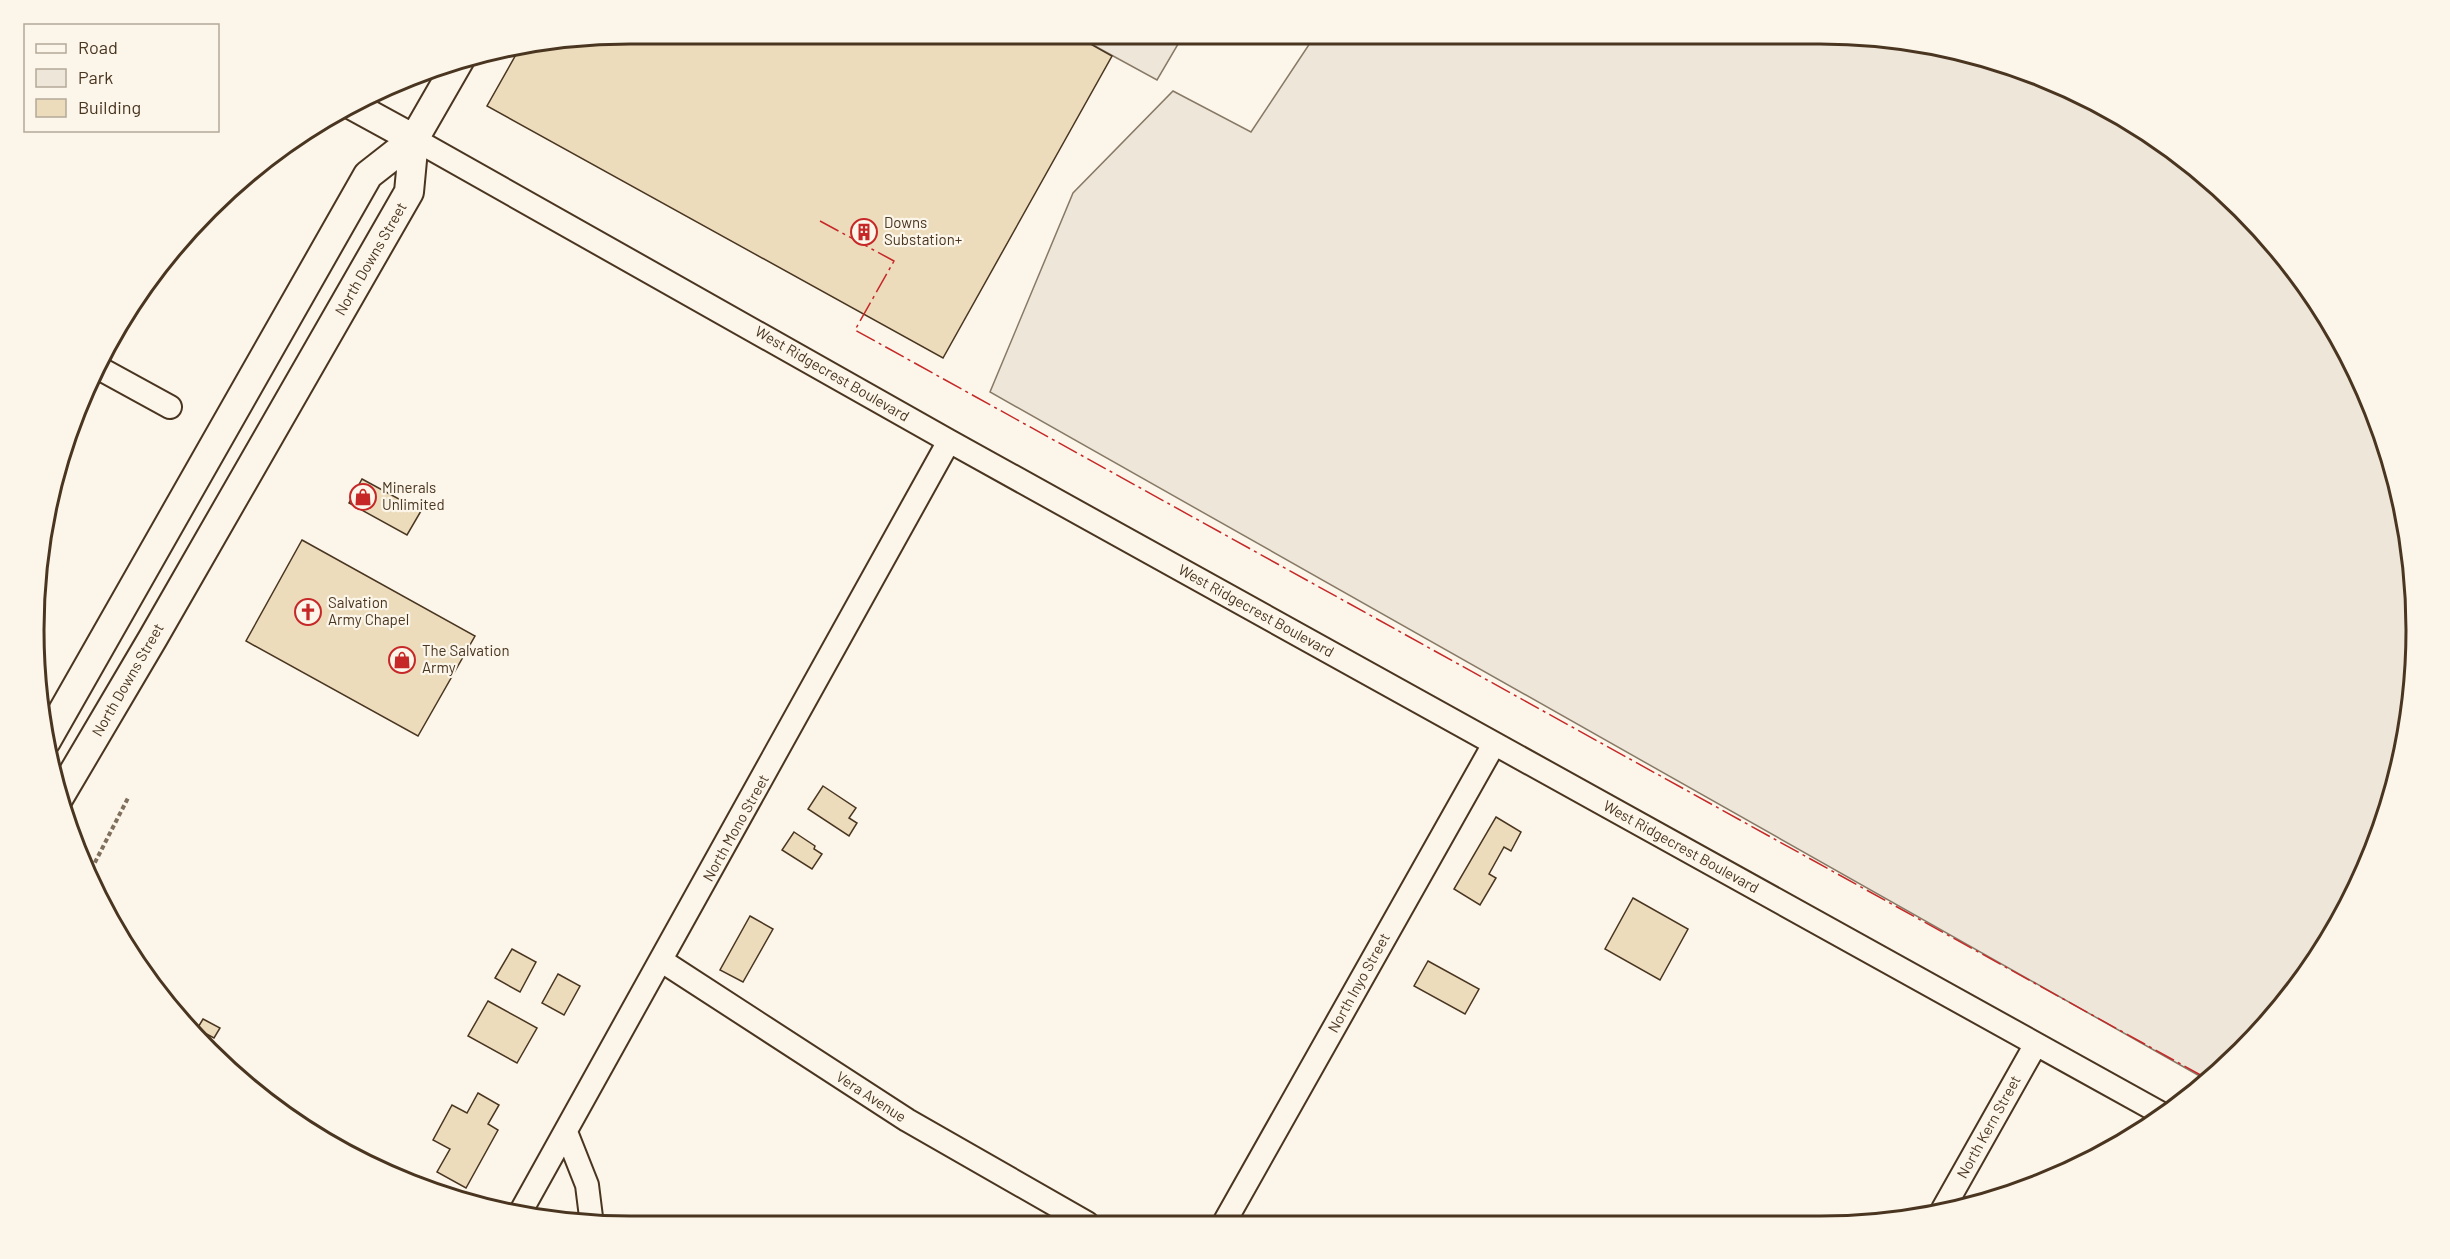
<svg xmlns="http://www.w3.org/2000/svg" width="2450" height="1259" font-family="Barlow,sans-serif">
<rect width="100%" height="100%" fill="#fbf6e9"/>
<path fill="#ede6d9" stroke="#887966" stroke-width="1.5" d="M 1071,33 L 1184,34 L 1157,80 Z
M 1316,34 L 1859,34 L 1975,53 L 2085,95 L 2184,156 L 2269,236 L 2337,332 L 2385,438 L 2412,552 L 2416,669 L 2397,784 L 2355,894 L 2269,1023 L 2205,1079 L 990,392 L 1073,193 L 1173,91 L 1251,132 Z"/>
<path fill="#ecdcbc" stroke="#4a3520" stroke-width="1.5" d="M 630,33 L 1071,33 L 1112,56 L 943,358 L 487,106 L 522,44 Z
M 362,479 L 421,511 L 407,535 L 349,503 Z
M 302,540 L 475,636 L 418,736 L 246,641 Z
M 823,786 L 856,808 L 849,818 L 857,823 L 849,836 L 808,809 Z
M 1496,817 L 1521,832 L 1511,851 L 1504,847 L 1489,874 L 1496,878 L 1480,905 L 1454,889 Z
M 794,832 L 815,846 L 814,849 L 822,854 L 812,869 L 782,850 Z
M 1633,898 L 1688,929 L 1660,980 L 1605,949 Z
M 750,916 L 773,929 L 743,982 L 720,970 Z
M 512,949 L 536,962 L 520,992 L 495,978 Z
M 1428,961 L 1479,989 L 1465,1014 L 1414,986 Z
M 558,974 L 580,986 L 564,1015 L 542,1003 Z
M 488,1001 L 537,1028 L 517,1063 L 468,1036 Z
M 203,1019 L 220,1028 L 214,1038 L 197,1029 Z
M 478,1093 L 499,1105 L 488,1124 L 498,1130 L 466,1188 L 437,1172 L 450,1149 L 433,1140 L 452,1105 L 467,1113 Z"/>
<g fill="none" stroke-linecap="round" stroke-linejoin="round">
<defs>
<path id="minor" d="M 414,139 L 949,441 L 2164,1115
M 97,367 L 170,407
M 662,961 L 907,1120 L 1087,1223
M 566,1132 L 587,1185 L 592,1225
M 1943,1209 L 2036,1044
M 520,1213 L 949,441
M 1224,1223 L 1494,744"/>
<path id="major" d="M 350,104 L 414,139
M 46,741 L 368,175 L 414,139 L 460,59
M 58,799 L 153,638 L 409,192 L 414,139"/>
</defs>
<use href="#minor" stroke="#4a3520" stroke-width="26"/>
<use href="#major" stroke="#4a3520" stroke-width="32"/>
<path stroke="#7f6f5c" stroke-width="4" stroke-dasharray="4.5 3" stroke-linecap="butt" d="M 88,876 L 129,796"/>
<use href="#minor" stroke="#fbf6e9" stroke-width="22"/>
<use href="#major" stroke="#fbf6e9" stroke-width="28"/>
<path stroke="#c62828" stroke-width="1.5" stroke-dasharray="21 4.5 3 4.5" stroke-linecap="butt" d="M 820,221 L 894,261 L 855,330 L 2206,1078"/>
</g>
<defs>
<symbol id="building-ring" viewBox="-11 -11 22 22"><circle r="9.5" fill="#fbf6e9" stroke="#c62828" stroke-width="1.5"/><path d="M-4-6H4V6H1V3H-1V6H-4ZM-2.5-4.3h1.7v1.8h-1.7ZM.8-4.3h1.7v1.8H.8ZM-2.5-1h1.7V.8h-1.7ZM.8-1h1.7V.8H.8Z" fill="#c62828"/></symbol>
<symbol id="shop-ring" viewBox="-11 -11 22 22"><circle r="9.5" fill="#fbf6e9" stroke="#c62828" stroke-width="1.5"/><path d="M-5-2.5h2.3a2.7 3.5 0 0 1 5.4 0H5L5.5 6h-11ZM-1.5-2.5h3a1.5 2.3 0 0 0-3 0Z" fill="#c62828"/></symbol>
<symbol id="church-ring" viewBox="-11 -11 22 22"><circle r="9.5" fill="#fbf6e9" stroke="#c62828" stroke-width="1.5"/><path d="M-1.2-6h2.4v3.5h3.3v2.4h-3.3V6h-2.4V-.1h-3.3v-2.4h3.3Z" fill="#c62828"/></symbol>
</defs>
<g fill-rule="evenodd">
<use href="#building-ring" x="849" y="217" width="30" height="30"/>
<use href="#shop-ring" x="348" y="482" width="30" height="30"/>
<use href="#church-ring" x="293" y="597" width="30" height="30"/>
<use href="#shop-ring" x="387" y="645" width="30" height="30"/>
</g>
<g text-anchor="middle" stroke-width="4.5" stroke-linejoin="round" paint-order="stroke">
<g font-size="15" fill="#4a3520" stroke="#fbf6e9" text-anchor="start">
<text x="884" y="228">Downs<tspan x="884" dy="17">Substation+</tspan></text>
<text x="382" y="493">Minerals<tspan x="382" dy="17">Unlimited</tspan></text>
<text x="328" y="608">Salvation<tspan x="328" dy="17">Army Chapel</tspan></text>
<text x="422" y="656">The Salvation<tspan x="422" dy="17">Army</tspan></text>
</g>
<g font-size="15" fill="#4a3520" stroke="#fbf6e9">
<text transform="translate(371 259) rotate(-60)" y="5">North Downs Street</text>
<text transform="translate(832 374) rotate(30)" y="5">West Ridgecrest Boulevard</text>
<text transform="translate(1256 611) rotate(29)" y="5">West Ridgecrest Boulevard</text>
<text transform="translate(128 680) rotate(-60)" y="5">North Downs Street</text>
<text transform="translate(736 828) rotate(-61)" y="5">North Mono Street</text>
<text transform="translate(1681 847) rotate(29)" y="5">West Ridgecrest Boulevard</text>
<text transform="translate(1359 983) rotate(-61)" y="5">North Inyo Street</text>
<text transform="translate(871 1097) rotate(33)" y="5">Vera Avenue</text>
<text transform="translate(1989 1127) rotate(-61)" y="5">North Kern Street</text>
</g>
</g>
<path d="M0 0H2450V1259H0ZM630 44H1820A586 586 0 0 1 2406 630V630A586 586 0 0 1 1820 1216H630A586 586 0 0 1 44 630V630A586 586 0 0 1 630 44Z" fill="#fbf6e9" fill-rule="evenodd"/>
<path fill="none" stroke="#4a3520" stroke-width="3" d="M630 44H1820A586 586 0 0 1 2406 630V630A586 586 0 0 1 1820 1216H630A586 586 0 0 1 44 630V630A586 586 0 0 1 630 44Z"/>
<rect x="24" y="24" width="195" height="108" fill="#fbf6e9" stroke="#b4a999" stroke-width="1.5"/>
<rect x="36" y="44" width="30" height="9" fill="#fbf6e9" stroke="#b4a999" stroke-width="1.5"/>
<text x="78" y="54" font-size="18" fill="#4a3520">Road</text>
<rect x="36" y="69" width="30" height="18" fill="#ede6d9" stroke="#b4a999" stroke-width="1.5"/>
<text x="78" y="84" font-size="18" fill="#4a3520">Park</text>
<rect x="36" y="99" width="30" height="18" fill="#ecdcbc" stroke="#b4a999" stroke-width="1.5"/>
<text x="78" y="114" font-size="18" fill="#4a3520">Building</text>
</svg>
